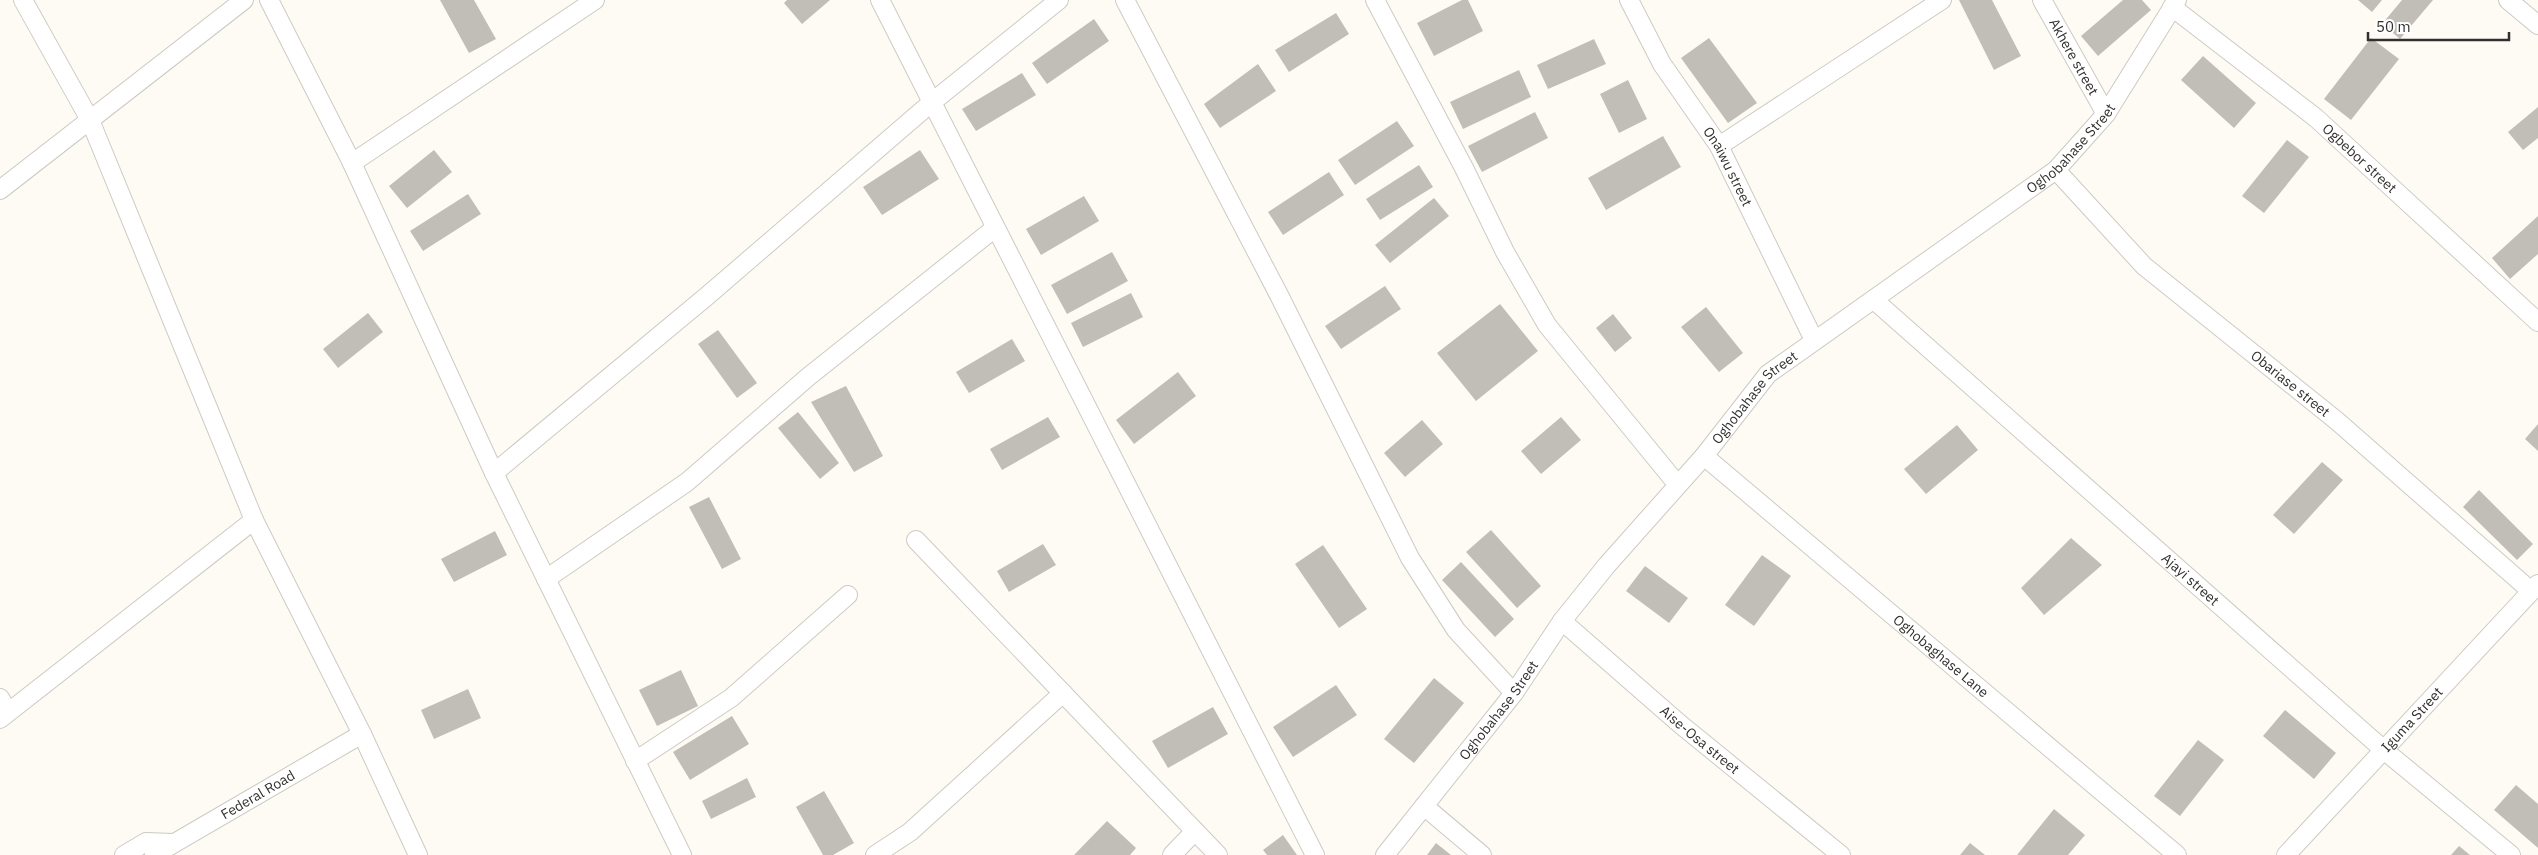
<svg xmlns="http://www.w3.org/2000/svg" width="2538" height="855" font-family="'IBM Plex Sans',sans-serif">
<rect width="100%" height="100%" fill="#fefbf5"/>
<path fill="#c1beb8" d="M 440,0 L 474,0 L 496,39 L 469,53 Z
M 787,0 L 830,0 L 802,24 L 784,3 Z
M 1462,0 L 1468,0 L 1483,31 L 1434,56 L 1417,23 Z
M 1959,0 L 1992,0 L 2021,56 L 1994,70 Z
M 2123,0 L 2142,0 L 2151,10 L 2098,56 L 2081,36 Z
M 2358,0 L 2382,0 L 2372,12 Z
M 2402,0 L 2433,0 L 2400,39 L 2382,24 Z
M 1336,13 L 1349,34 L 1289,72 L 1275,50 Z
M 1094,19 L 1109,41 L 1047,84 L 1032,63 Z
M 1709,38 L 1757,103 L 1728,123 L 1681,58 Z
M 2371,38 L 2399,59 L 2351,120 L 2324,99 Z
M 1594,39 L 1606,64 L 1548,89 L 1537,65 Z
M 2203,56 L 2256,103 L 2234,128 L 2181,80 Z
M 1258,64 L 1276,91 L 1220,128 L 1204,104 Z
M 1519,70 L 1531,97 L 1463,129 L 1450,102 Z
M 1022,73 L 1036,95 L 976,131 L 962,109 Z
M 1628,80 L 1647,119 L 1619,133 L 1600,94 Z
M 2538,107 L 2538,138 L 2523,150 L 2508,132 Z
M 1535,112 L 1548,138 L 1482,172 L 1468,146 Z
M 1397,121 L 1414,146 L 1355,185 L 1338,160 Z
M 1663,136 L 1681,167 L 1606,210 L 1588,178 Z
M 2287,140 L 2309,157 L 2264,213 L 2242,196 Z
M 434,150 L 452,172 L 407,208 L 389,186 Z
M 920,150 L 939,179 L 882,215 L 863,187 Z
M 1419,165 L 1433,187 L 1380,220 L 1366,199 Z
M 1329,172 L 1344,195 L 1283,235 L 1268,212 Z
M 468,194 L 481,214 L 423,251 L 410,231 Z
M 1084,196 L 1099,221 L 1041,255 L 1026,229 Z
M 1434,198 L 1449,216 L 1390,263 L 1375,245 Z
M 2538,216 L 2538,254 L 2510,279 L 2492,258 Z
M 1112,252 L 1128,281 L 1067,314 L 1051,285 Z
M 1385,286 L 1401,309 L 1341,349 L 1325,326 Z
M 1131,293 L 1143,317 L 1083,347 L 1071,323 Z
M 1500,304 L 1538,351 L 1476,401 L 1437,353 Z
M 1706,307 L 1743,353 L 1719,372 L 1681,327 Z
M 368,313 L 383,332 L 338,368 L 323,349 Z
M 1613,314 L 1632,338 L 1615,352 L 1596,328 Z
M 718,330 L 757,383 L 737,398 L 698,344 Z
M 1012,339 L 1025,361 L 969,393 L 956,372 Z
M 1178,372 L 1196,396 L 1134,444 L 1116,420 Z
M 846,386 L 883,456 L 854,472 L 811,402 Z
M 798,412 L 839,463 L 820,479 L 778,428 Z
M 1048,417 L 1060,437 L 1002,470 L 990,449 Z
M 1561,417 L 1581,440 L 1541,474 L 1521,451 Z
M 1422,420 L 1443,444 L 1405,477 L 1384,453 Z
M 2538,424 L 2538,451 L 2525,439 Z
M 1957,425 L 1978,450 L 1926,494 L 1904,469 Z
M 2322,462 L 2343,480 L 2294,534 L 2273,515 Z
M 2479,490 L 2533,544 L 2517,560 L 2463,507 Z
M 709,497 L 741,559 L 722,569 L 689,507 Z
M 1491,530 L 1541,586 L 1517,608 L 1466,552 Z
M 495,531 L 507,555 L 454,582 L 441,559 Z
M 2071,538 L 2102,565 L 2044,615 L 2021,588 Z
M 1043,544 L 1056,565 L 1009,592 L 997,571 Z
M 1323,545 L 1367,609 L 1339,628 L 1295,564 Z
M 1762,555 L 1791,576 L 1754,626 L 1725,605 Z
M 1461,562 L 1514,619 L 1495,637 L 1442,580 Z
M 1645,566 L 1688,598 L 1669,623 L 1626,591 Z
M 681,670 L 698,706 L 657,726 L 639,690 Z
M 1434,678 L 1464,703 L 1414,763 L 1384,739 Z
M 1336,685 L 1357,715 L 1293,757 L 1273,727 Z
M 468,689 L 481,718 L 434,739 L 421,710 Z
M 1213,707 L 1228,734 L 1168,768 L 1152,741 Z
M 2285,710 L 2336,753 L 2314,779 L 2263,736 Z
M 732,716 L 749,744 L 690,780 L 673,752 Z
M 2198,740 L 2224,760 L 2180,816 L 2154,796 Z
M 747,778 L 756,797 L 711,819 L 702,801 Z
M 2516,785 L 2538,804 L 2538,848 L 2494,810 Z
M 824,791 L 854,843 L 833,855 L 823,855 L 796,807 Z
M 2054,809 L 2085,835 L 2068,855 L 2017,855 Z
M 1107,821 L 1136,848 L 1130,855 L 1074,855 Z
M 1283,835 L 1297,855 L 1267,855 L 1263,850 Z
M 1436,843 L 1451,855 L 1427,855 Z
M 1970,843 L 1985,855 L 1960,855 Z
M 2459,846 L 2470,855 L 2451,855 Z"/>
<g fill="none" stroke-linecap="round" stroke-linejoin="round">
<defs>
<g id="minor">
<path d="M 23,0 L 90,120 L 254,520 L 362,734 L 418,855"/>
<path d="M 269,0 L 352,163 L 494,473 L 682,855"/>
<path d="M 880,0 L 1315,855"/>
<path d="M 1125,0 L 1280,297 L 1410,558 L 1456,630 L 1514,693"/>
<path d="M 1375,0 L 1464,168 L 1505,252 L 1547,325 L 1677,484"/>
<path id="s1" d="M 1629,0 L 1662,64 L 1719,146 L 1814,340"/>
<path id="s2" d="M 2042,0 L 2106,114"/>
<path d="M 2508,0 L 2538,25"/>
<path id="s3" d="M 2172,7 L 2316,118 L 2538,322"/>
<path d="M 1719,146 L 1942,0"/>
<path d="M 352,163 L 595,0"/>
<path id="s4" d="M 2056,170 L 2144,266 L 2337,421 L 2531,591"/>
<path d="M 0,190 L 244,0"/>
<path id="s5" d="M 1874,300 L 2385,751 L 2511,855"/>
<path id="s6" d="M 1704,456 L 2177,855"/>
<path d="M 494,473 L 707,296 L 931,103 L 1059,0"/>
<path d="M 916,540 L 1218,855"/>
<path d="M 546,579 L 687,482 L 808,377 L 995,228"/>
<path id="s7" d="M 1562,621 L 1680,724 L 1841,855"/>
<path d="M 0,698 L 8,712"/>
<path d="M 0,719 L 254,520"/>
<path d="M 635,761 L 731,698 L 848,595"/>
<path d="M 1424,806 L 1482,855"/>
<path d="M 124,855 L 146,842 L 173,843"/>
<path id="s8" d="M 154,855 L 362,734"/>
<path d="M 875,855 L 910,832 L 1063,693"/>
<path d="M 1172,855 L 1195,831"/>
<path id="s9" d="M 1385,855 L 1514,693 L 1562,621 L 1607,565 L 1704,456 L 1768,374 L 2056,170 L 2106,114 L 2177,0"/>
<path id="s10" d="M 2286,855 L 2538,584"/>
</g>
</defs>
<use href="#minor" stroke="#cdcac3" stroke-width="20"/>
<use href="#minor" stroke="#fff" stroke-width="18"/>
</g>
<g text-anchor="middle" stroke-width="4.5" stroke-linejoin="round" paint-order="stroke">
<g font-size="14" fill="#31302e" stroke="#fff">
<text dy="5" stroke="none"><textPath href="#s2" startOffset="65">Akhere street</textPath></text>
<text dy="5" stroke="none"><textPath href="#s9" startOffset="994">Oghobahase Street</textPath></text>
<text dy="5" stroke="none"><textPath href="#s3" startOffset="241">Ogbebor street</textPath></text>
<text dy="5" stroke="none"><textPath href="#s1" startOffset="194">Onaiwu street</textPath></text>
<text dy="5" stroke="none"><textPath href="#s4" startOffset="318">Obariase street</textPath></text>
<text dy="5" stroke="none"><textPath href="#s9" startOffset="589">Oghobahase Street</textPath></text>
<text dy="5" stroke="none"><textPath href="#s5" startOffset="422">Ajayi street</textPath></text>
<text dy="5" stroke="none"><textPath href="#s6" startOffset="310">Oghobaghase Lane</textPath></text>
<text dy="5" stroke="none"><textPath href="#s9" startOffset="184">Oghobahase Street</textPath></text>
<text dy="5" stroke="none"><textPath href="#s10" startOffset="185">Iguma Street</textPath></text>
<text dy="5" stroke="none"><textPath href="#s7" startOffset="182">Aise-Osa street</textPath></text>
<text dy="5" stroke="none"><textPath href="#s8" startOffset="120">Federal Road</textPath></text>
</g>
</g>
<path d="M2368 32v8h141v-8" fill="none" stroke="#31302e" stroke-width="2.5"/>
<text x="2376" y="32" font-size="15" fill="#31302e" stroke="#ffffff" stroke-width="4" paint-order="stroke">50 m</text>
</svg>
